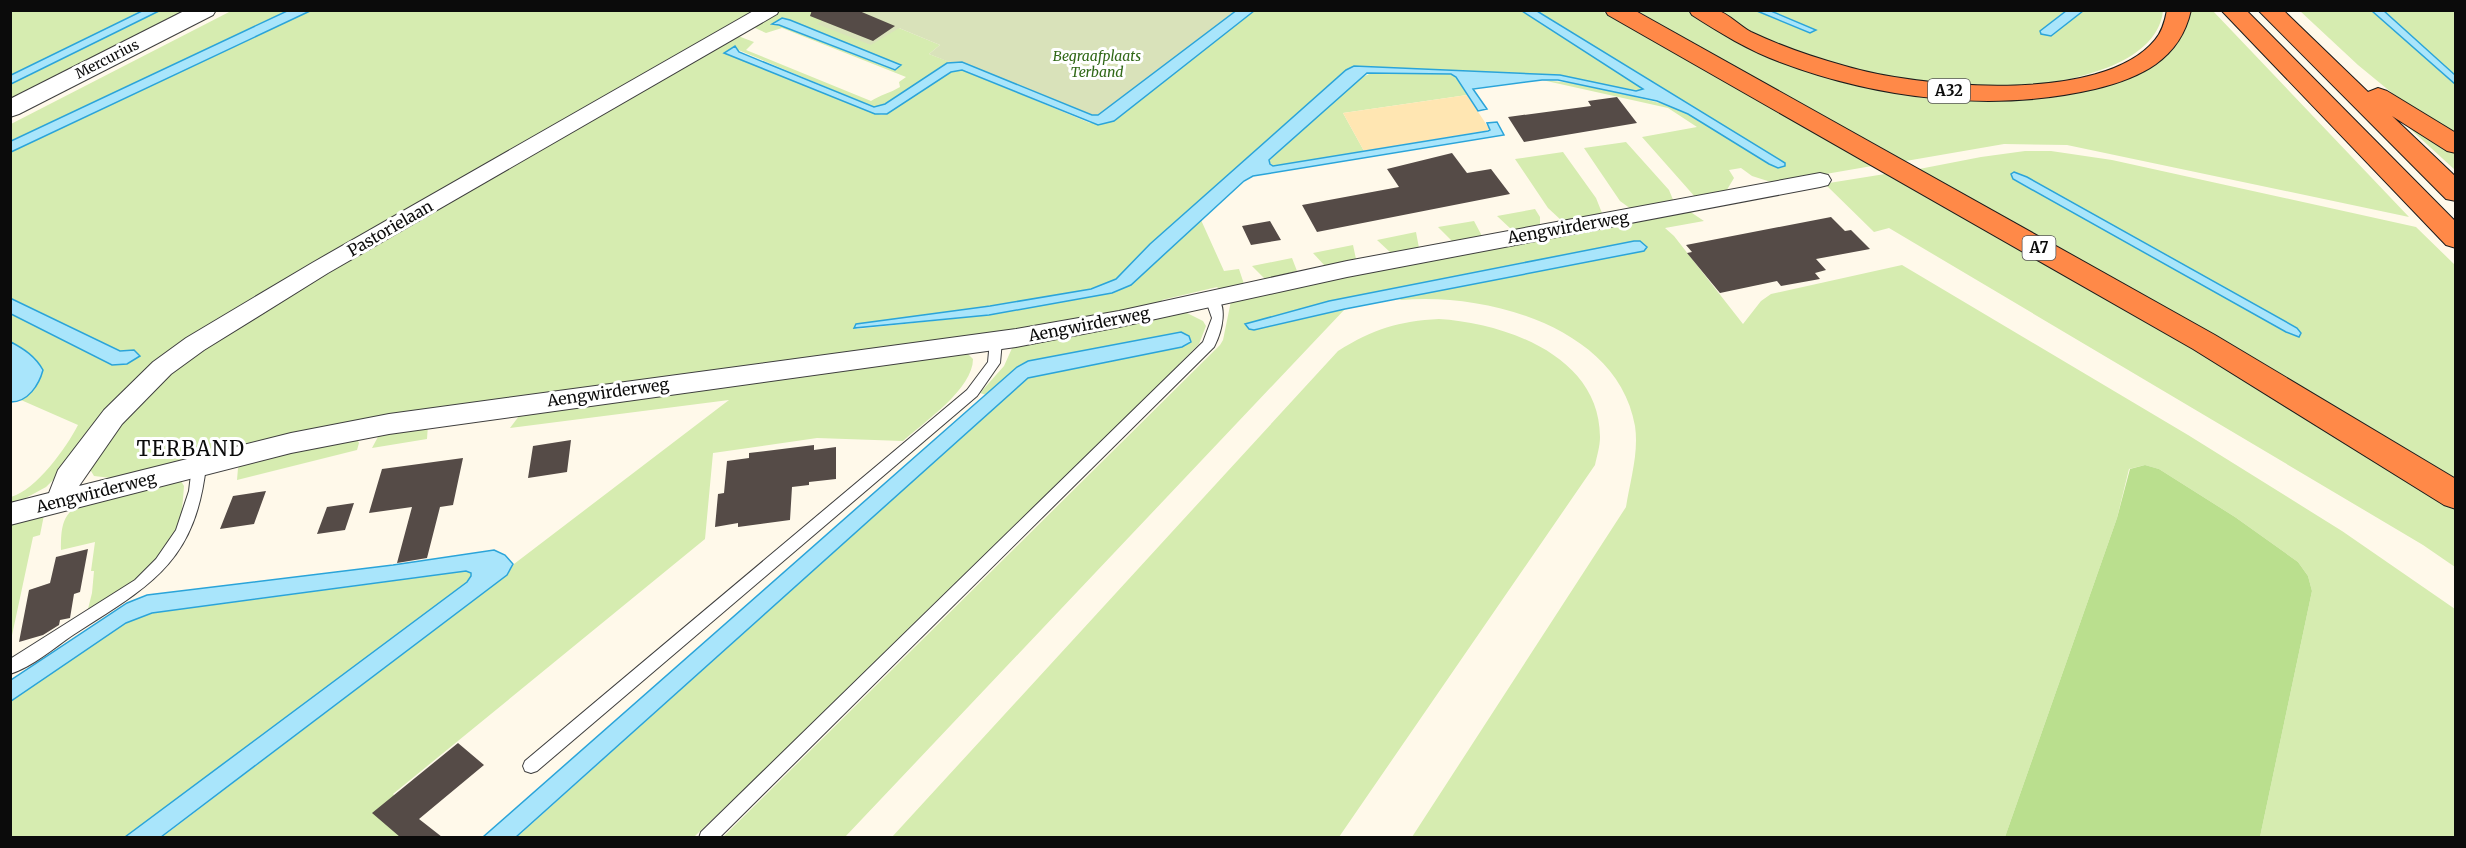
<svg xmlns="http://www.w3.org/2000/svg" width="2466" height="848" font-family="Merriweather,serif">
<rect width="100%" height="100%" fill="#fff9ea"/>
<path fill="#d6ecb0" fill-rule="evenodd" d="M 1254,10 L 1522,11 L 1643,89 L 1636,91 L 1560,75 L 1354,66 L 1346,70 L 1150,244 L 1116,279 L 1091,289 L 990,306 L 856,324 L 854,328 L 857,329 L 989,315 L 1131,285 L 1201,220 L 1224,271 L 1239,269 L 1244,284 L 1220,290 L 1217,287 L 1162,300 L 1162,302 L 1080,320 L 111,478 L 94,476 L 88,466 L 114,424 L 214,336 L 738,36 L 754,42 L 746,50 L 871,101 C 880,95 890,93 900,87 L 899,82 L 906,77 L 782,28 L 766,33 L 755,28 L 754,24 L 777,11 L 840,11 L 818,24 L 899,28 L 940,45 L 929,54 L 950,62 L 885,104 L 874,107 L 736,49 L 725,53 L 881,115 L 887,114 L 951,72 L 962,70 L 1090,123 L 1114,121 ZM 790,20 L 901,65 L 894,70 L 779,25 Z
M 11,11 L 144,11 L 11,75 Z
M 159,11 L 195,11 L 11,104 L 11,84 Z
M 231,11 L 287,11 L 11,141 L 11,124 Z
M 310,11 L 763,11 L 201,334 L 46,487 L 11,506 L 11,497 C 36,490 67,447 78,425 L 21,400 L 41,377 C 37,355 29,352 11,342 L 11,314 L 112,365 L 134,350 L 120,351 L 11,298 L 10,152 Z
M 1537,11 L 1602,11 L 1872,166 L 1774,183 L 1752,176 L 1741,168 L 1729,170 L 1734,178 L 1725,193 L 1696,198 L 1642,137 L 1697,127 L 1668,108 L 1542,80 L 1582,84 L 1676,107 L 1785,163 Z
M 1630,11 L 1690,11 L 1736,39 L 1946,96 L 2137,75 C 2162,61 2188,43 2187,11 L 2213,11 L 2409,217 L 2067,145 L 2004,144 L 1900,162 Z
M 1714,11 L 1757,11 L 1810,33 L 1791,19 L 1771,11 L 2066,11 L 2040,31 L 2051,36 L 2083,11 L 2163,11 C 2160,39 2134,57 2109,67 C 2009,106 1871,83 1774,42 C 1753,34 1734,22 1714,11 Z
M 2300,11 L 2372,11 L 2455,84 L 2455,136 L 2403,102 L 2358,65 Z
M 2384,11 L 2455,11 L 2455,75 Z
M 1374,72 L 1450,74 L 1456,76 L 1467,95 L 1343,113 L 1364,151 L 1273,166 L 1269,161 L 1358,79 Z
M 2406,125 L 2455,151 L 2455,170 Z
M 1626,142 L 1669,190 L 1674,202 L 1631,209 L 1620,201 L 1584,148 Z
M 2025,151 L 2051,151 L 2112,160 L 2416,227 L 2455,265 L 2455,484 L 1914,170 L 1981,157 ZM 2020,174 L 2297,328 L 2301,333 Z
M 1563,152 L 1596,198 L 1602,213 L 1562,221 L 1548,208 L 1515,159 Z
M 1885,174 L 2194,347 L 2455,507 L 2455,567 L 2423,545 L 1889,228 L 1874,232 L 1826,185 L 1829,183 Z
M 1535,209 L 1540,217 L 1540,225 L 1512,230 L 1497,216 Z
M 1689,211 L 1704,221 L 1665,228 L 1674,236 L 1743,324 L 1761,301 L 1771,294 L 1902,265 L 2188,435 L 2342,531 L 2455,609 L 2455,837 L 2260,837 L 2312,591 L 2308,576 L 2298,562 L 2235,517 L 2159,469 L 2145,465 L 2129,469 L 2117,518 L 2005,837 L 1412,837 L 1626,507 C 1630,481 1639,453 1635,426 C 1618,327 1486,292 1401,300 L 1398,298 L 1644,251 L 1634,241 L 1329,301 L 1254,330 L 1345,309 L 845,837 L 722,838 L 1220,345 L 1223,340 L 1231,301 L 1341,277 Z
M 1474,221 L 1482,236 L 1452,241 L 1438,227 Z
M 1416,232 L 1419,248 L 1391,253 L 1377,240 Z
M 1353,245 L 1356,259 L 1325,266 L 1313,253 Z
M 1292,258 L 1297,271 L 1265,279 L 1252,266 Z
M 1183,311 L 1203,321 L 1206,326 L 1199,344 L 1010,535 L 694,837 L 516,838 L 1028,378 L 1182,347 L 1191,342 L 1181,332 L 1028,361 L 1017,367 L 986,395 L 980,393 L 1004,366 L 1013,346 Z
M 1439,319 C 1505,323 1600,356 1600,437 C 1600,446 1597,456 1595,465 L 1339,837 L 892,837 L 1338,351 C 1373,329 1399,321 1439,319 Z
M 967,353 L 973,359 C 973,389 924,422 903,441 L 817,438 L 713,453 L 705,539 L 393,794 L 435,837 L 161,838 L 507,575 L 514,564 L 729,400 L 510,428 L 522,412 Z
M 428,425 L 427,439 L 372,448 L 380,433 Z
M 356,437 L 359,443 L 357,450 L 237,480 L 238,468 L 244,463 Z
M 181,481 L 184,486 C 183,499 182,516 178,528 C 161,569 122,590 87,613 L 92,593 L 94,571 L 91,571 L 95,542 L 61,550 C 61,532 61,515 78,506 Z
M 44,515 L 40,535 L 33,537 L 11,640 L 11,523 Z
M 467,571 L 471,573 L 471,576 L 467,582 L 125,837 L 11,838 L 11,701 L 126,623 L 152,613 Z"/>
<path fill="#badf8e" d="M 2145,465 L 2159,469 L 2235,517 L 2298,562 L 2308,576 L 2312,591 L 2260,837 L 2005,837 L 2117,518 L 2130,469 Z"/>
<path fill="#ffe6b2" d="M 1467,95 L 1490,130 L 1364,151 L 1343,113 Z"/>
<path fill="#d9e2ba" d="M 840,10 L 1250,11 L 1101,122 L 929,54 L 940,45 L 899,28 L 871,45 L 817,24 Z"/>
<path fill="#a9e5fb" stroke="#2aa4d9" stroke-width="1.5" d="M 144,10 L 159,11 L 11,84 L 11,75 Z
M 1237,10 L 1254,11 L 1114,121 L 1098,125 L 962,70 L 951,72 L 887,114 L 875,114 L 724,53 L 735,46 L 739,52 L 874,107 L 885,104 L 947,63 L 962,62 L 1092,115 L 1098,115 Z
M 287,11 L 310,11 L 11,152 L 11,141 Z
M 1522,11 L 1537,11 L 1785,163 L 1785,166 L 1778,168 L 1769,164 L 1688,114 L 1657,101 L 1558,80 L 1542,80 L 1473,89 L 1487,109 L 1478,111 L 1456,77 L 1451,74 L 1367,73 L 1269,160 L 1270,164 L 1273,166 L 1488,131 L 1490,130 L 1487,123 L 1497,122 L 1504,135 L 1253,176 L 1244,181 L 1131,285 L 1112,293 L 989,315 L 854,328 L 856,324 L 990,306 L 1091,289 L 1116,279 L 1150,244 L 1346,70 L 1354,66 L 1560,75 L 1636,91 L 1643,89 Z
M 1757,11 L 1771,11 L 1816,30 L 1810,33 Z
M 2066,11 L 2083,11 L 2051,36 L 2041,34 L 2040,31 Z
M 2372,11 L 2384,11 L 2455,75 L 2455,84 Z
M 782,18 L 790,20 L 901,65 L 895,70 L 779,25 L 772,24 Z
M 2014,172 L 2027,177 L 2297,328 L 2301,333 L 2299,337 L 2286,332 L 2013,179 L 2011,174 Z
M 1634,241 L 1640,241 L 1647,247 L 1644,251 L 1345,309 L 1254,330 L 1249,329 L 1245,324 L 1329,301 Z
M 10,298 L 120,351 L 134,350 L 140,356 L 127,364 L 112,365 L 11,314 Z
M 1181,332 L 1189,336 L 1191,342 L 1182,347 L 1028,378 L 516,837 L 483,837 L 1017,367 L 1028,361 Z
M 11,342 C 24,349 35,356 43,370 C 39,385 28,402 11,402 Z
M 494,550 L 505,555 L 513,564 L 507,575 L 161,837 L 125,837 L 467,582 L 471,576 L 471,573 L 466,571 L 152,613 L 126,623 L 11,701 L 11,680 L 127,603 L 147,595 L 393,565 Z"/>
<path fill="#554b47" d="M 812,10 L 857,10 L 895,26 L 873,41 L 810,16 Z
M 1617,97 L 1637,123 L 1524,142 L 1508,117 L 1591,106 L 1588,101 Z
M 1452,153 L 1467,173 L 1491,169 L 1510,194 L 1317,232 L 1302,205 L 1399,187 L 1387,169 Z
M 1831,217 L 1845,231 L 1851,230 L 1870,249 L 1816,259 L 1826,270 L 1815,273 L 1820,279 L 1781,286 L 1777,281 L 1720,293 L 1687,253 L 1692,252 L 1686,245 Z
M 1270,221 L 1281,240 L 1251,245 L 1242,226 Z
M 571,440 L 567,472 L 528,478 L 533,446 Z
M 814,445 L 814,450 L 836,447 L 836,479 L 809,482 L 809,485 L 792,487 L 790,520 L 738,527 L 738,523 L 715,527 L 718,494 L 724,493 L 727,461 L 749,458 L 749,453 Z
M 463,458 L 453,505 L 440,507 L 427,558 L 397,563 L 412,507 L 369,513 L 382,469 Z
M 266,491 L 254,524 L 220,529 L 233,496 Z
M 354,503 L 345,530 L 317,534 L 327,507 Z
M 88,549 L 80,592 L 74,594 L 70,618 L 60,620 L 59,625 L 43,635 L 19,642 L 29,590 L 50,583 L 56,557 Z
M 458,743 L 484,765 L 419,819 L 442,837 L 400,837 L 372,813 Z"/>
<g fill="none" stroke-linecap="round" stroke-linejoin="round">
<defs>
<path id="service" d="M 1211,294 C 1231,301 1221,334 1214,347 L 719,838 L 699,838 L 701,832 L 1203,342 L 1212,318 L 1205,298 Z
M 996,337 L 1002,341 L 1000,363 L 977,396 L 537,771 L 531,773 L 525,771 L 523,766 L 525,761 L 967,390 L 988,362 L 990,341 Z
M 199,461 L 204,462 L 206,466 C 195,564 149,586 73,635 C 54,648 32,667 10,674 L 10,659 L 135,580 L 156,559 L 176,530 L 189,491 L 192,466 L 194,462 Z"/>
<path id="minor" d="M 755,10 L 779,10 L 777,14 L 328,273 L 204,350 L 171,374 L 122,424 L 79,486 L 291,433 L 389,414 L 1016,329 L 1119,311 L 1347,261 L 1820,173 L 1828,175 L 1831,180 L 1828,185 L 1820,187 L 1347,277 L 1119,327 L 1016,347 L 389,434 L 291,453 L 10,525 L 10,503 L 49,493 L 58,470 L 104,410 L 153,362 L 186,338 L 312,263 Z"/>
<path id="tertiary" d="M 186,10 L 216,10 L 213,15 L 19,114 L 10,117 L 10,99 Z"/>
<path id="motorway" d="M 1605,10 L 1634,10 L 2215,335 L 2456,479 L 2456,509 L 2444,505 L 2193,349 L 1608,15 Z
M 1689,10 C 1697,10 1708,9 1716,10 C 1728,13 1740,26 1751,32 C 1781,46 1812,57 1845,66 C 1918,88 2102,105 2155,40 C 2162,32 2165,21 2167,10 L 2191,10 C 2180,60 2140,78 2095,89 C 1993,113 1878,99 1780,62 C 1748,50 1720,33 1692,15 Z
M 2221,10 L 2246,10 L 2456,222 L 2456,248 L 2446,245 Z
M 2258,10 L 2283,10 L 2368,92 L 2378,88 L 2387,91 L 2456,133 L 2456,153 L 2447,151 L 2392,116 L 2456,177 L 2456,201 L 2446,199 Z"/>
</defs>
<use href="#service" stroke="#3e3e3e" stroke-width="2"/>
<use href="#minor" stroke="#3e3e3e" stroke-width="2"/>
<use href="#tertiary" stroke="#3e3e3e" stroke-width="2"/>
<use href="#motorway" stroke="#1c1c1c" stroke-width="2"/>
<use href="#service" fill="#fff" fill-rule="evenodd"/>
<use href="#minor" fill="#fff" fill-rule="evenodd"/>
<use href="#tertiary" fill="#fff" fill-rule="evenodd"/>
<use href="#motorway" fill="#ff8948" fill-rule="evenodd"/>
</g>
<g text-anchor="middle" stroke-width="6" stroke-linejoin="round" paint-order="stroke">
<g font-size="14" font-style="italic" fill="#306817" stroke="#fff">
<text x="1097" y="61">Begraafplaats<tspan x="1097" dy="16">Terband</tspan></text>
</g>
<g font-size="14" fill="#0b0b0b" stroke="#fff">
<text transform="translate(107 59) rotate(-27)" y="5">Mercurius</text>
</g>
<g fill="#fff" stroke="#545454" stroke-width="1.5">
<rect x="1928" y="79" width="42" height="24" rx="4.5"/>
<rect x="2022.5" y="236" width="33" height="24" rx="4.5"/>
</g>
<g font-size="15" font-weight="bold" fill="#0b0b0b">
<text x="1949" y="96">A32</text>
<text x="2039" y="253">A7</text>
</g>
<g font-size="16" fill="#0b0b0b" stroke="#fff">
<text transform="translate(1568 227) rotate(-10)" y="6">Aengwirderweg</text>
<text transform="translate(390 228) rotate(-30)" y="6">Pastorielaan</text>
<text transform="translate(1089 324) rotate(-11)" y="6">Aengwirderweg</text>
<text transform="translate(608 392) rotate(-8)" y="6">Aengwirderweg</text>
<text transform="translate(96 492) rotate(-14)" y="6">Aengwirderweg</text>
</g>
<g font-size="20" letter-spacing="1.5" fill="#0b0b0b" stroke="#fff">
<text x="191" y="456">TERBAND</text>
</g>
</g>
<rect width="2466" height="848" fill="none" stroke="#0b0b0b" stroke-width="24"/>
</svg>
